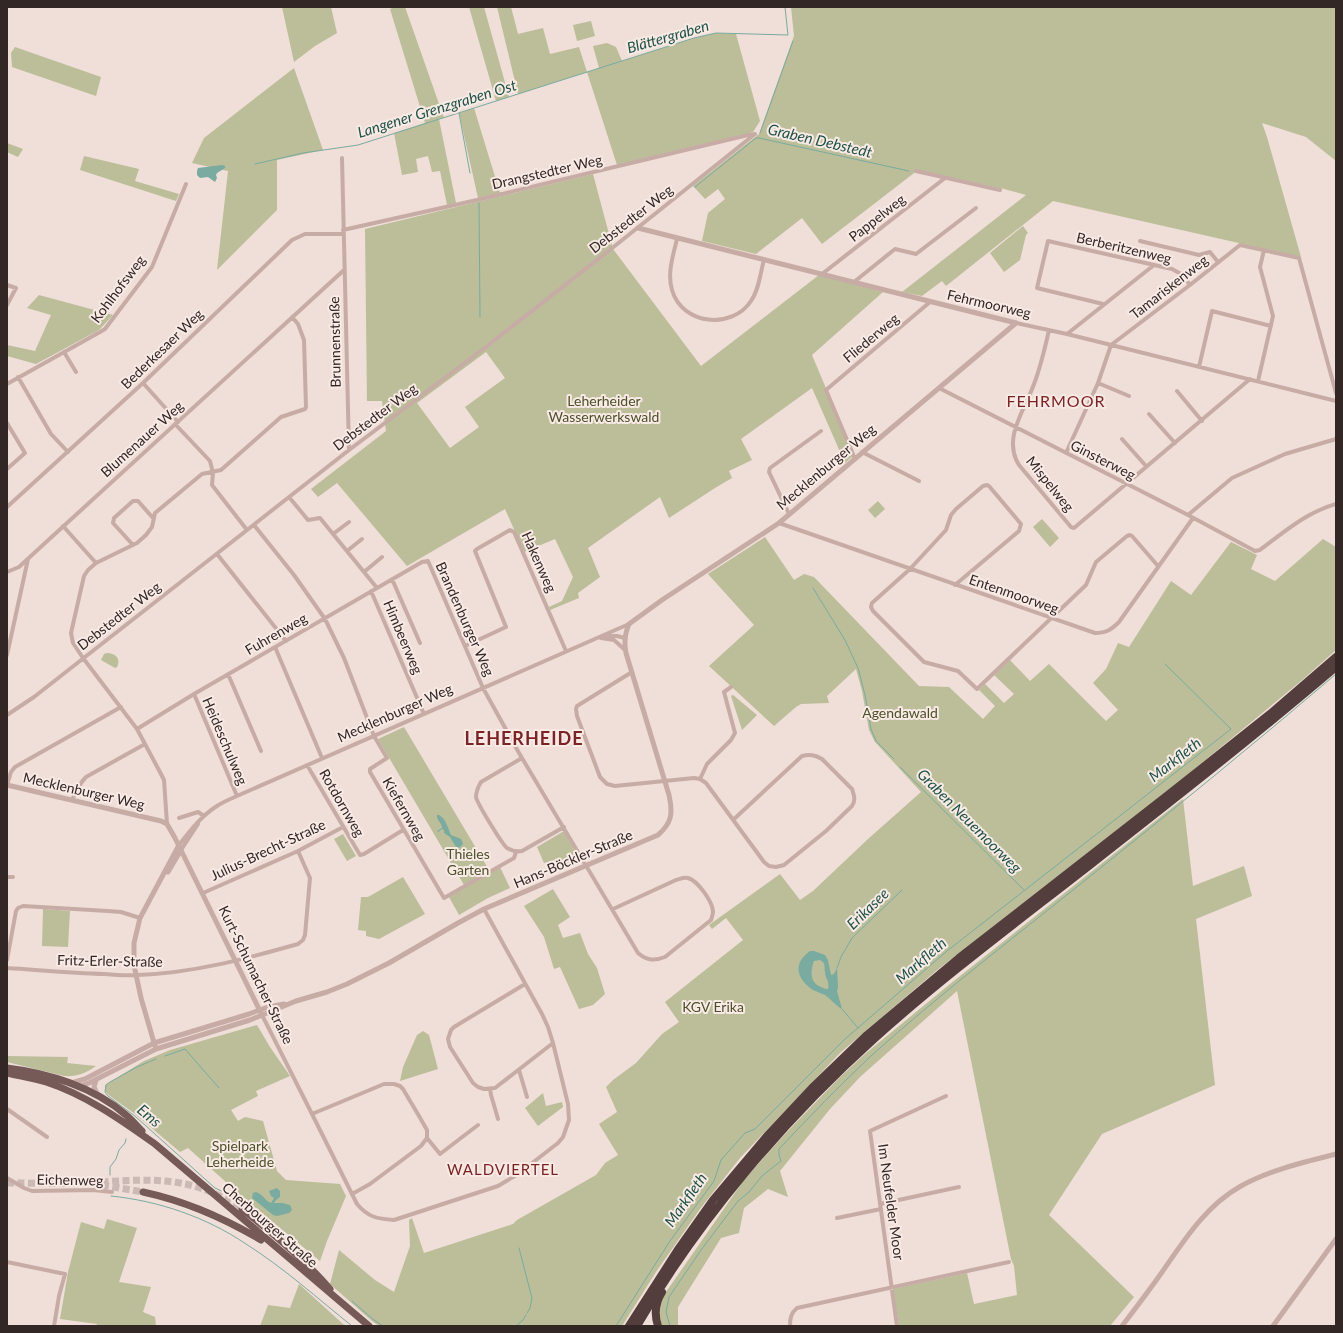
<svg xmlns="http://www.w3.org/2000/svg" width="1343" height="1333" font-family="Lato,sans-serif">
<rect width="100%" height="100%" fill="#f0ded8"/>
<path fill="#bbbe99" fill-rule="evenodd" d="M 282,7 L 331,7 L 337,33 L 315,46 L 294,62 Z
M 395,7 L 405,7 L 444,118 L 439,119 L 456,203 L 447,205 L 440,171 L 432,172 L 428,156 L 416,159 L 418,172 L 402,175 L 394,133 L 425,123 L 390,9 Z
M 469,7 L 484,7 L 509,97 L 496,101 Z
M 497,7 L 511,7 L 518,34 L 543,28 L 550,54 L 579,47 L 587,72 L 599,68 L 593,46 L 607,43 L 616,47 L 622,61 L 694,38 L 716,33 L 736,34 L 760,121 L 753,132 L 617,165 L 587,72 L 518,94 Z
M 791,7 L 1336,7 L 1336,161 L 1306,137 L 1262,123 L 1267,137 L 1301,257 L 1053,201 L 946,286 L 942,281 L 922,296 L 902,292 L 1026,195 L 1004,189 L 918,170 L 822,244 L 802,218 L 756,254 L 702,241 L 708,213 L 725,199 L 718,189 L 705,199 L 693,186 L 759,134 L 794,36 Z
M 591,21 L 595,36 L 577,41 L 573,25 Z
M 15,47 L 101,77 L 96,96 L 12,67 L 11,53 Z
M 294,68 L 323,150 L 277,160 L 277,210 L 217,270 L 228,171 L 192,163 L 204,138 Z
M 474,108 L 500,193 L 478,198 L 459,113 Z
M 7,143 L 23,149 L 18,157 L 7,152 Z
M 84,156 L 139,169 L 135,181 L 179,194 L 176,201 L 80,170 Z
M 593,174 L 613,249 L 701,366 L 819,275 L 883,292 L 812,355 L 854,455 L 845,463 L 812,388 L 741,439 L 752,460 L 729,471 L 732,478 L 715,488 L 669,518 L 660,497 L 588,548 L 600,577 L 578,593 L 579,598 L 550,610 L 549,607 L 562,601 L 573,577 L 555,539 L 524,552 L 505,509 L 407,566 L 337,483 L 318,497 L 311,489 L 386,431 L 382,401 L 367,401 L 365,229 ZM 486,352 L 505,378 L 465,407 L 479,427 L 450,448 L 417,403 Z
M 1023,226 L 1028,233 L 1026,235 L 1020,260 L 1004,272 L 990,253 Z
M 39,295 L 113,315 L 99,330 L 36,364 L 7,356 L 7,345 L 35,351 L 51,315 L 27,308 Z
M 878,501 L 885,509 L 875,518 L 868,510 Z
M 1042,519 L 1059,538 L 1050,547 L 1033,527 Z
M 765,537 L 794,580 L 804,574 L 814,577 L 919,686 L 949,687 L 983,719 L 995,706 L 979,690 L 985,684 L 1004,703 L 1014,694 L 994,675 L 1010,660 L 1030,681 L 1049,664 L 1106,721 L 1118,710 L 1093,683 L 1106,669 L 1118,643 L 1129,647 L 1171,581 L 1191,595 L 1231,542 L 1257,555 L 1251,569 L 1275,581 L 1323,539 L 1336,547 L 1336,650 L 1301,681 L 1175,785 L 936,971 L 840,1053 L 740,1158 L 700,1209 L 656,1272 L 622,1326 L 379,1326 L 372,1321 L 330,1284 L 339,1250 L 375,1280 L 394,1292 L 410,1246 L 409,1220 L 412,1218 L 424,1253 L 513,1224 L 517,1220 L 596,1175 L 605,1163 L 618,1155 L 599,1124 L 617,1112 L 606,1087 L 613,1080 L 636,1063 L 662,1034 L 679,1022 L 665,1002 L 743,940 L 726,918 L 712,929 L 709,925 L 780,874 L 800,900 L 813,891 L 868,839 L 921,792 L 875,742 L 869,730 L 862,691 L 856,669 L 827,696 L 829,703 L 801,704 L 796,707 L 774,726 L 709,666 L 754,625 L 708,574 Z
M 107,653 C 116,653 121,659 117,667 L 115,668 L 101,660 L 104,654 Z
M 733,695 L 757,715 L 742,730 L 731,696 Z
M 404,727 L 489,870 L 464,885 L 378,739 Z
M 1183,799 L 1193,886 L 1244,866 L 1252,896 L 1196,919 L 1215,1085 L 1102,1134 L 1049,1215 L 1134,1297 L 1110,1326 L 899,1326 L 893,1289 L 967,1273 L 974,1304 L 1017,1295 L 1014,1266 L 1011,1259 L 957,991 L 860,1077 L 830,1109 L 780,1171 L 788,1197 L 768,1189 L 744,1208 L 739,1233 L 721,1238 L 678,1307 L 678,1326 L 662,1326 C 657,1311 659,1306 666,1292 L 744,1180 L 786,1133 L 840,1077 L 865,1054 L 950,984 Z
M 564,831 C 568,839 579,855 578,863 L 558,871 L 554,860 L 544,863 L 537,847 Z
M 343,834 L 356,856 L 347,861 L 334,839 Z
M 500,867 L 510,888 L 488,898 L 459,915 L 449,897 Z
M 403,877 L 425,914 L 379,939 L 366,936 L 366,931 L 358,930 L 361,897 L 368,897 Z
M 553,889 L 570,917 L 558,925 L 563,938 L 580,933 L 588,954 L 597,968 L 605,994 L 593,1005 L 579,1009 L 560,967 L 554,969 L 544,937 L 524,906 Z
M 43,909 L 70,911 L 68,947 L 42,946 Z
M 257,1025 L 270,1047 L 290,1076 L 256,1091 L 258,1096 L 231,1110 L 238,1121 L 245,1117 L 263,1121 L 277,1171 L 286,1180 L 340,1184 L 346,1196 L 327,1241 L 320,1261 L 246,1200 L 188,1148 L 180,1152 L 135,1114 L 110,1096 L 105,1091 L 105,1085 L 144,1061 L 170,1050 Z
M 423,1031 L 429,1035 L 438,1069 L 400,1081 L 403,1067 L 417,1035 Z
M 7,1056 L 68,1057 L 67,1063 L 96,1066 C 86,1073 77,1077 64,1076 L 7,1062 Z
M 543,1093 L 546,1106 L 562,1102 L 563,1107 L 538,1126 L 525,1108 Z
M 107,1219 L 137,1228 L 119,1282 L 151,1287 L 143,1312 L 155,1317 L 156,1326 L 96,1326 L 97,1324 L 60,1319 L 68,1272 L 81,1222 L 104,1229 Z
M 299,1284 L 343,1324 L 347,1326 L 260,1326 L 268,1305 L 290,1308 Z"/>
<path fill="#79aba0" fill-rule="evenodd" d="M 222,165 L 225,166 L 225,168 L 217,173 L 216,175 L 217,178 L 215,182 L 208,177 L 200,178 L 197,175 L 197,171 L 198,168 Z
M 437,815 L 439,815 C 446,819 448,828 451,835 L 461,839 L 463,844 L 459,848 L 456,847 L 450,837 L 444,833 L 444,830 L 442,829 L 438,832 L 437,831 L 442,828 C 442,823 436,820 437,815 Z
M 810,951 L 814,951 L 825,955 L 828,960 L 831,975 L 834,974 L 837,968 L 838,987 L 837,991 L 842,1009 C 836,1006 831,999 825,995 C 821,993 817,992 813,990 C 797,979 792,964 810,951 ZM 820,960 C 826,963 824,966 825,972 C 825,979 830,980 828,989 C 824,989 823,988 819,986 C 809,981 811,969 814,961 Z
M 277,1188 L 280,1191 L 280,1197 L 276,1200 L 274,1203 L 282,1203 L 290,1205 L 292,1210 L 289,1213 L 277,1216 L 273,1215 L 252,1198 L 253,1193 L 256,1192 C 264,1195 266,1202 271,1203 L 274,1198 L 271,1196 L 269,1191 Z"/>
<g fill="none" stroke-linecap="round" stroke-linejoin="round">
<path stroke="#79aba0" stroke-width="1" d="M 459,113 L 470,173
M 760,133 L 793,41
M 255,164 L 303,153 L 358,145 L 694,38 L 716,33 L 788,35 L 785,7
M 695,187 L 756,138 L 759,138 L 909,171
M 479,203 L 480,317
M 813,588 L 845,640 L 858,668 L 865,695 L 871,729 L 876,741 L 894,759
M 900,767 L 1024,890
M 837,968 L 841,957 L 852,938 L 902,890
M 842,1009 L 858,1028
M 165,1056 L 185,1049 L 219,1088
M 156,1059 L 137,1067 L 110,1082 L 106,1085 L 105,1092 L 108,1096 L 136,1117 L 215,1188 L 228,1194
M 110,1175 L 110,1167 L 116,1159 L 119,1150 L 125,1143 L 126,1139
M 111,1196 C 159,1201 206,1217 246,1244 C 284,1268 317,1298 352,1326
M 519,1248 L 532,1298 L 530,1308 L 527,1313
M 352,1301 L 374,1320 L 383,1326
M 516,1326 L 523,1320 L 526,1315
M 616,1326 L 670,1241 L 714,1181 L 721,1160 L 745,1133 L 755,1129 L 845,1039 L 947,951 L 1231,729 L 1165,664
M 670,1326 L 666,1312 L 669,1297 L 701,1250 L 738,1201 L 749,1192 L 762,1176 L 781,1161 L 779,1155 L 779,1149 C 809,1117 840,1085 872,1055 C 940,994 1012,939 1083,882 C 1168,814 1253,745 1336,674"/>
<path stroke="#cab9b4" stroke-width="7" stroke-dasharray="7 3.5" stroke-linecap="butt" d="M 7,1183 C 32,1183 58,1184 83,1183 C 144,1180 188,1172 242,1209
M 102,1185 L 143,1192"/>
<path stroke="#c7aca5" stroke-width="4" d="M 342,158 L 349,450
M 916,171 L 1000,190
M 343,230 L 477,200 L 748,135 L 755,134
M 677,239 C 673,256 667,273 672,290 C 682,325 732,330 751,301 C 759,290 760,274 764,260
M 1140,241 L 1199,255 L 1210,252 L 1218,262
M 822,274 L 945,178
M 854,282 L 895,249 L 916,254 L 976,208
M 7,285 L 16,288 L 7,305
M 1103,304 L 1037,288 L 1048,241 L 1172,269 L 1181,274 L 1190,285
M 1016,323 L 1067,334 L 1336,401
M 1049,330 C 1045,348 1041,366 1034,384 C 1025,410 1002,438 1019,465 L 1071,527 L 1074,528 L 1250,379
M 1067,334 L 1154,265
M 64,352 L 76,372
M 1199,367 L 1212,311 L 1271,326
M 18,377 L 51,434 L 68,452
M 1258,381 L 1273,316 L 1260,267 L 1264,250
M 143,383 L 178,422
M 1098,383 L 1129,396
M 7,384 L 100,332 L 105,329 L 152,267 L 186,184
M 939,388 L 1188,515 L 1255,551 L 1260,550 C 1284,532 1307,512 1336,504
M 1177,391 L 1202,421
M 1149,414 L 1175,443
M 7,423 L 25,453 L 7,469
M 175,424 L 210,461 L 213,473 L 212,485 L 247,530
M 1122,439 L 1146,466
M 862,452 L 919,481
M 1066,453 L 1098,383 L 1111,345 L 1190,285 L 1240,245 L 1299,258 L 1336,393
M 855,459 L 826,390 L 930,302
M 289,497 L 308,520 L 320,518 L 377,588
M 7,507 L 143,383 L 292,240 L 305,234 L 343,234
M 789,514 L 769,472 L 770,468 L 821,431
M 1188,515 L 1232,478 L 1285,454 L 1336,439
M 779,523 L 1095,633 C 1106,633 1111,630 1119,622 L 1193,518
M 254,525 L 294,575 L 325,619 L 344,658 L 374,736 L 387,758 L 370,769 L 370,772 L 444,898 L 514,858 L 516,852
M 63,526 L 96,563
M 333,534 L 349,522
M 133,545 L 113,523 L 114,518 L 133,501 L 138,501 L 153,518
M 347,551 L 362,539
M 217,554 L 286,641
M 7,572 L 19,567 L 44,544 L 344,270
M 364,572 L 382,557
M 392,579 L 420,643
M 955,585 L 1019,531 L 1021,524 L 989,486 L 987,485 L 983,486 L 956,509 L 951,515 L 946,530 L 910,569 L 872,603 L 871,607 L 873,611 L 924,662 L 958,671 L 977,689 L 1086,585 L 1096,562 L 1127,536 L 1130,535 L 1132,536 L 1158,566
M 371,591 L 424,714
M 607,636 L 617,636 L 625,638
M 601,638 L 614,640 L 625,650
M 465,646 L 506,627 L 475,551 L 477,549 L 510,530 L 514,532 L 566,651
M 275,647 L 322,758
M 7,655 L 28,559
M 632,672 L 577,706 L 576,709 L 577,716 L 600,777 L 607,784 L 615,786 L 694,778 L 700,779 L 706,783 L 764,862 L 769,866 L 776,867 L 784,865 L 826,831 L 852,806 C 856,800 854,795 852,789 L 822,759 C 815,755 810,754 802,756 L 733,820
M 228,674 L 261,751
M 194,694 L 237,796
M 7,715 L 34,697 L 349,450 L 482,350 L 611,249 L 755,134
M 137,729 L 194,694 L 422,562 L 428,561 L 483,688 L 519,753 L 638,953 C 647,961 655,961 665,957 L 711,920 C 712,917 713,914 713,911 C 712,901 698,881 688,878 C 684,877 680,879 676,880 L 613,909
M 522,758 L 481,782 C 478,787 476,791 476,797 C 477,803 502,844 507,848 C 512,851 517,852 522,851 L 564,827
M 307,765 L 360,855 L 364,854 L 403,830
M 700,779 L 707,764 L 731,740 L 735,733 L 724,692 L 731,687
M 7,785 L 11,772 L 15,767 L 121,707
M 72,800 C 76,791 79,784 86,777 L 145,744
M 179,818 L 198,812 L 204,816
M 167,824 L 164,780 L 161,774 L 137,729 L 83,658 L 73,643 L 71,633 L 84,576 L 88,570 L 96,563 L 137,543 L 146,535 L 152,527 L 155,513 L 202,474 L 221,470 L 281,417 L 305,409 L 306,407 L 304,340 L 298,324 L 292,317
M 179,845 C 190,831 201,816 217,806 C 223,802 230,799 237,796 L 629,624
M 181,850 L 198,824
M 7,877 L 13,877
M 203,893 L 298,851 L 343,827
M 7,960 L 16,911 L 18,908 L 23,906 L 108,911 L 121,912 L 140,918
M 7,968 C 39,970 72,973 104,974 C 115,975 126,976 138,975 C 193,973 245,959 298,944 L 303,940 L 305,935 L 310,878 L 298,851
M 525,984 L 454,1027 L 451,1030 L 448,1039 L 450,1047 L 473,1083 L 478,1087 L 484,1089 L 495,1088 L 553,1043
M 262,1015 L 310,1110 L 357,1204 C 368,1217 377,1219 394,1220 L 498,1186 L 518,1174 L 558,1143 L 563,1137 L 569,1120 L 568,1104 L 553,1043 L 548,1027 L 542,1014 L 484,909
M 519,1070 L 527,1097
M 490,1089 L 491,1095 L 498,1119
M 7,1109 L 47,1137
M 312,1114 L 384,1084 L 394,1084 L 400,1086 L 403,1089 L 419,1116 L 427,1130 L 427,1138 L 421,1146 L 370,1184 L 352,1194
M 427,1138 L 440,1154 L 478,1125
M 7,1178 L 24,1188 L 32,1191 L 93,1190 L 112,1192
M 880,1204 L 959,1187
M 837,1218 L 881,1209
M 7,1262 L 65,1274 L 59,1296 L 54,1326
M 790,1326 C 790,1318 791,1313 797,1308 L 1009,1262
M 897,1326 L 870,1131 L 946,1096"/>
<path stroke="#c7aca5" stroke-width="5" d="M 638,228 L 1016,323
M 7,785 L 161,821 L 167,824 L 175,838 L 262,1015
M 168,872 L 181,850
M 155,1046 L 141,998 L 134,965 L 134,943 L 140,918 L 179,845
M 96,1080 L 94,1087 L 98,1095
M 71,1083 L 85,1079 L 154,1043 L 249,1014 L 268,1007 L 284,1004
M 78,1087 L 89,1083 L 156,1049 L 250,1020 L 296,1001 L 327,992 L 347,984 L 389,963 L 458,923 L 484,909 L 658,835 C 672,823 673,813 669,795 L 626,653 C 624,643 625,633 629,624 L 662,600 L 779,523 L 1016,323
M 1122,1326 C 1135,1309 1148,1292 1160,1275 C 1183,1242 1205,1206 1241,1186 C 1270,1170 1304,1162 1336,1154
M 1273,1326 L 1336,1239"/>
<path stroke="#755a58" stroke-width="7" d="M 7,1068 C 48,1073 94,1087 126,1115 C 132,1120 137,1126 142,1131
M 7,1073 C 20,1076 33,1078 46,1082 C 86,1095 121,1120 155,1144 L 369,1326
M 143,1192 C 185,1201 224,1218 261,1240
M 242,1209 C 273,1233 304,1259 330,1289"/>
<path stroke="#543e3d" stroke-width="8" d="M 629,1326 L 679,1248 L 713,1200 L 767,1136 L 812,1088 L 867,1035 L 959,958 L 1168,795 L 1270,714 L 1336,657
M 637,1326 C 698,1221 784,1120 874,1039 C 943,977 1017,922 1090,865 C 1173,800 1256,735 1336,667
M 658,1326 C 654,1314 655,1303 662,1292"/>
</g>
<g text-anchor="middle" stroke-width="4" stroke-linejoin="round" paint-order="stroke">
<g font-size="14" fill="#332726" stroke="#f8eae4">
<text transform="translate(547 172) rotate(-13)" y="5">Drangstedter Weg</text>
<text transform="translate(877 218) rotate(-38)" y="5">Pappelweg</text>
<text transform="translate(631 219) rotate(-38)" y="5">Debstedter Weg</text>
<text transform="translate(1124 248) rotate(13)" y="5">Berberitzenweg</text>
<text transform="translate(1169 287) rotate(-38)" y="5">Tamariskenweg</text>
<text transform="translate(118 289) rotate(-53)" y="5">Kohlhofsweg</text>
<text transform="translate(989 304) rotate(13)" y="5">Fehrmoorweg</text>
<text transform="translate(871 338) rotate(-40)" y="5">Fliederweg</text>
<text transform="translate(335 342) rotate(-91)" y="5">Brunnenstraße</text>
<text transform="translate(162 349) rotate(-44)" y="5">Bederkesaer Weg</text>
<text transform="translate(375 417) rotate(-37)" y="5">Debstedter Weg</text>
<text transform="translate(142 439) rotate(-42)" y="5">Blumenauer Weg</text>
<text transform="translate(1103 460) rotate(27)" y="5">Ginsterweg</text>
<text transform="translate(826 467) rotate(-40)" y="5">Mecklenburger Weg</text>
<text transform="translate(1050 484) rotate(51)" y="5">Mispelweg</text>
<text transform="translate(539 562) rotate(66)" y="5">Hakenweg</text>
<text transform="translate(1014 594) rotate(19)" y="5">Entenmoorweg</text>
<text transform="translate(119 616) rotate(-38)" y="5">Debstedter Weg</text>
<text transform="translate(465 619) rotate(66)" y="5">Brandenburger Weg</text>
<text transform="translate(276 634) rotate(-30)" y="5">Fuhrenweg</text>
<text transform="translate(403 637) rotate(67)" y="5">Himbeerweg</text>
<text transform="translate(395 713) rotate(-24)" y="5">Mecklenburger Weg</text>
<text transform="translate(225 741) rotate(67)" y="5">Heideschulweg</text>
<text transform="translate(84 791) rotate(13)" y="5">Mecklenburger Weg</text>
<text transform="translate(342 803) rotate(60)" y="5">Rotdornweg</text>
<text transform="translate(404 809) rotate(60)" y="5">Kiefernweg</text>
<text transform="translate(268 850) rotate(-25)" y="5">Julius-Brecht-Straße</text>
<text transform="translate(573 859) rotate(-23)" y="5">Hans-Böckler-Straße</text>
<text transform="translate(110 961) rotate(1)" y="5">Fritz-Erler-Straße</text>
<text transform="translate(256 975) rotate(64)" y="5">Kurt-Schumacher-Straße</text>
<text transform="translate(70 1180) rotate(1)" y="5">Eichenweg</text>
<text transform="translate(891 1202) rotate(82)" y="5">Im Neufelder Moor</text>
<text transform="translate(270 1225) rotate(41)" y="5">Cherbourger Straße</text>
</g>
<g font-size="14" fill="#4d502b" stroke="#f8eae4">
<text x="604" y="406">Leherheider<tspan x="604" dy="16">Wasserwerkswald</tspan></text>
<text x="900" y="718">Agendawald</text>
<text x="468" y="859">Thieles<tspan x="468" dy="16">Garten</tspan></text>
<text x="713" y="1012">KGV Erika</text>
<text x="240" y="1151">Spielpark<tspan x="240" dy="16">Leherheide</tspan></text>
</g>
<g font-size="15" font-style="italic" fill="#1e5248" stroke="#f8eae4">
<text transform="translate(668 37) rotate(-16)" y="5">Blättergraben</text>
<text transform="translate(437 109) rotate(-17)" y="5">Langener Grenzgraben Ost</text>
<text transform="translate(820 141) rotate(13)" y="5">Graben Debstedt</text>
<text transform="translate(1175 760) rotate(-38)" y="5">Markfleth</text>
<text transform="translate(969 821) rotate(45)" y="5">Graben Neuemoorweg</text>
<text transform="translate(868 909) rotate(-44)" y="5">Erikasee</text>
<text transform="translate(921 961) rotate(-41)" y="5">Markfleth</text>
<text transform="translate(149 1116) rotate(40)" y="5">Ems</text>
<text transform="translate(686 1200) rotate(-55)" y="5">Markfleth</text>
</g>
<g font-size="15" letter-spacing="1" fill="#7e2325" stroke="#f8eae4">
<text x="503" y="1175">WALDVIERTEL</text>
</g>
<g font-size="16" letter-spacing="1" fill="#7e2325" stroke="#f8eae4">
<text x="1056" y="407">FEHRMOOR</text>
</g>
<g font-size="18" font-weight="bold" letter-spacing="1" fill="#7e2325" stroke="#f8eae4">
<text x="524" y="745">LEHERHEIDE</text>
</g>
</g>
<rect width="1343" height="1333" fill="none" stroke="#332726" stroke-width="16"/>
</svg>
